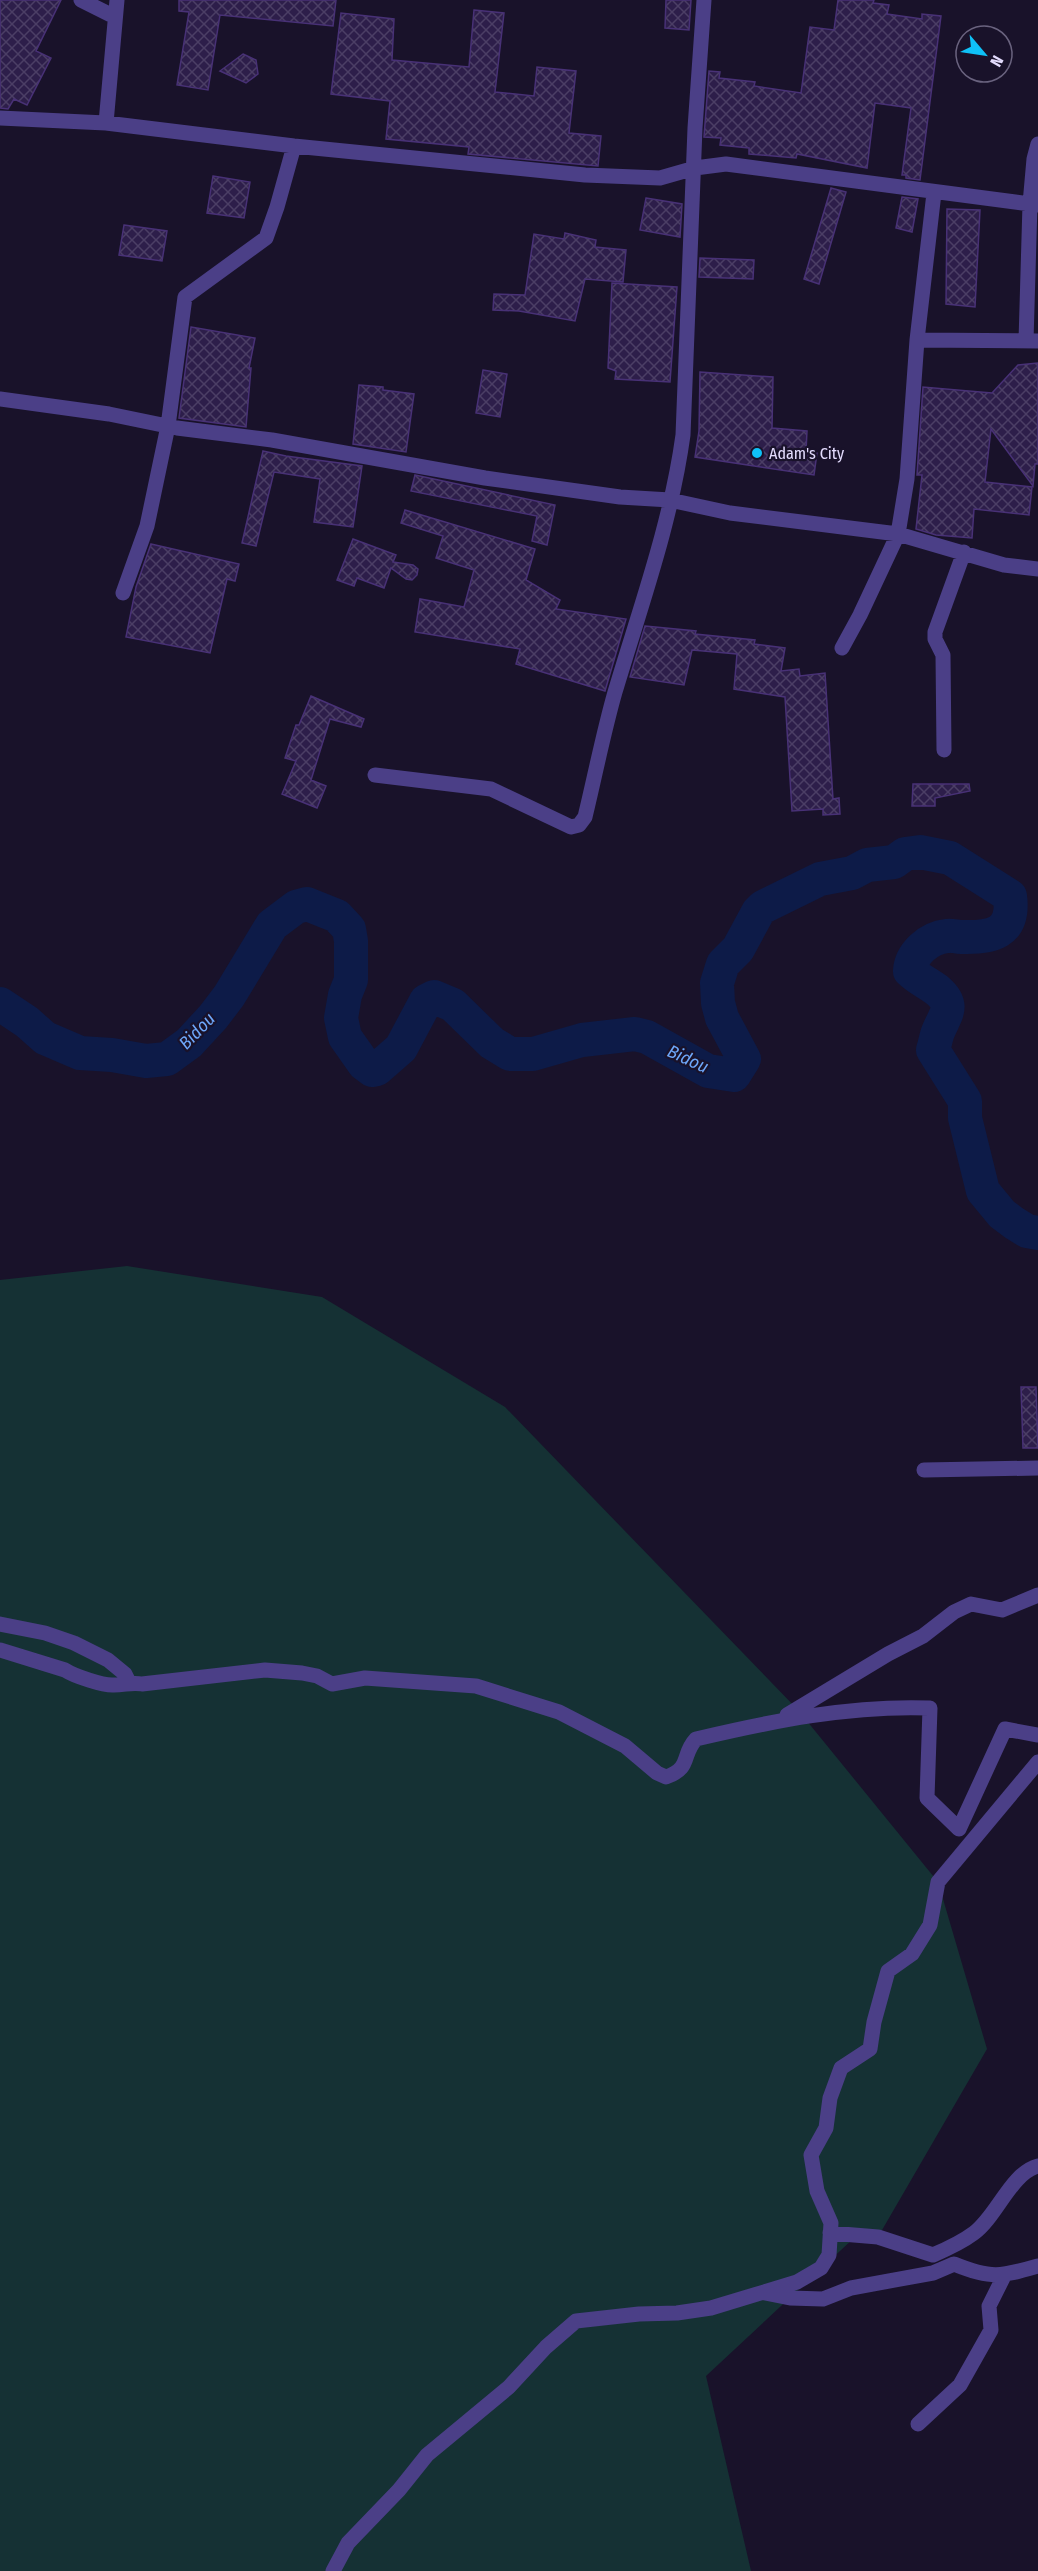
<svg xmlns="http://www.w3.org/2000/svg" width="1038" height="2571" font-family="'Fira Sans Condensed',sans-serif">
<defs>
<pattern id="building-cross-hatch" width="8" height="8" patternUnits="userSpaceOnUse" patternTransform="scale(1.5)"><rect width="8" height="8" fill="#2d1e4a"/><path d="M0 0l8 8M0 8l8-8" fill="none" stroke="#4b3e65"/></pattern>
</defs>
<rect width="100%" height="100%" fill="#19122a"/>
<path fill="#153134" d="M 127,1266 L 322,1297 L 505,1407 L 798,1710 L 938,1882 L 987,2049 L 878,2237 L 855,2237 L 706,2376 L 751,2571 L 0,2571 L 0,1280 Z"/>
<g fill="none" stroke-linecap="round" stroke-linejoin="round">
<path stroke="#0d1b48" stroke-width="34" d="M 0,1004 L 27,1022 L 45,1038 L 80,1053 L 112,1055 L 146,1061 L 167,1059 L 189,1043 L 213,1017 L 229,996 L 272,925 L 296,907 L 307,904 L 337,916 L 349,929 L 351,941 L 351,980 L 345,995 L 341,1018 L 345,1037 L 364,1064 L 372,1070 L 377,1069 L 401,1048 L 426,1001 L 434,997 L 453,1005 L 492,1043 L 510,1054 L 533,1054 L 582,1040 L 635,1034 L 647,1037 L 708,1071 L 734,1075 L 744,1059 L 722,1018 L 718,1003 L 717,983 L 723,964 L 738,949 L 758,912 L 763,907 L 820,879 L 852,873 L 867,865 L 894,862 L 905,854 L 920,852 L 950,858 L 1010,896 C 1015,934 991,938 961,937 C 956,937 951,935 947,936 C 928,938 911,954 910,971 C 918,979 928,983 937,990 C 956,1006 945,1014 938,1032 C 936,1037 935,1044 933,1050 L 965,1101 L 965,1118 L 983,1191 L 1002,1214 L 1014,1223 L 1027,1231 L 1038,1233"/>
</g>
<path fill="url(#building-cross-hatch)" stroke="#483176" stroke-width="1.5" d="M 0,0 L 61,0 L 36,51 L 51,58 L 27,105 L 14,99 L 8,109 L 0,108 Z
M 179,0 L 336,0 L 333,26 L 220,15 L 208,90 L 177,85 L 189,12 L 179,11 Z
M 666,0 L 691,0 L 689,30 L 665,28 Z
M 838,0 L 874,0 L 873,3 L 889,5 L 887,14 L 922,19 L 922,14 L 941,16 L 920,180 L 906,178 L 906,175 L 902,175 L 911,108 L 875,103 L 867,168 L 797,154 L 796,158 L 749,154 L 749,148 L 720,145 L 721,138 L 704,137 L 709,71 L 720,72 L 719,78 L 755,82 L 754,86 L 801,93 L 810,27 L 834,30 Z
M 474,10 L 504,13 L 495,92 L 534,96 L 537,67 L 576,71 L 569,133 L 601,136 L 598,166 L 468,154 L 469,147 L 386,139 L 390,101 L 331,94 L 341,13 L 394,19 L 392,60 L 469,67 Z
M 243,54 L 256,60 L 258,74 L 246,83 L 220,71 Z
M 213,176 L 250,182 L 244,218 L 207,213 Z
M 831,188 L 846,192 L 819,284 L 804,279 Z
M 902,197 L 918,199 L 912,232 L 896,228 Z
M 646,198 L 682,204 L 680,237 L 640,230 Z
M 947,209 L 980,210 L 975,307 L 946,304 Z
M 124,225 L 167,231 L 162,261 L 119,255 Z
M 565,233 L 596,240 L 595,247 L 626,250 L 623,282 L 585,279 L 575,321 L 519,311 L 493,310 L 494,294 L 525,295 L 534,234 L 564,239 Z
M 700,258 L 754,260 L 753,279 L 699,277 Z
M 612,283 L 677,287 L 670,382 L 615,379 L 616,371 L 608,368 Z
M 191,327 L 255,338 L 249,368 L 251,368 L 246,427 L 179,418 Z
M 1038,363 L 1038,464 L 1035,464 L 1033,486 L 991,429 L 985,482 L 1032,487 L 1029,515 L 974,509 L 972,538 L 936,535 L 916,529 L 922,475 L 917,475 L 923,387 L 992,393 L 1018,365 Z
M 483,370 L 507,374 L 500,417 L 476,413 Z
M 700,372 L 773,377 L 772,428 L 807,431 L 806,451 L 817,453 L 814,475 L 695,457 L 699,431 Z
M 359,385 L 383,387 L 383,390 L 414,394 L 406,452 L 353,444 Z
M 263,451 L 286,456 L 362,466 L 353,527 L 314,522 L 320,479 L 274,472 L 256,546 L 242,543 Z
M 415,475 L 555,505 L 547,545 L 532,541 L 537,516 L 411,491 Z
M 405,510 L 535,549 L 526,580 L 560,600 L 556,609 L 626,619 L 605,691 L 516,664 L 520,649 L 415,632 L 420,599 L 464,607 L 474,570 L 436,558 L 443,536 L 401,523 Z
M 353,539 L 396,555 L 393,562 L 413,565 L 418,569 L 417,575 L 412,580 L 406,579 L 391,568 L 384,588 L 357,578 L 354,586 L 337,580 Z
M 151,544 L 239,564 L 235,581 L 227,579 L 210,653 L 126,637 L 136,587 Z
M 645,626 L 696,631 L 695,634 L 755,640 L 754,644 L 785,648 L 781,671 L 799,669 L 800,676 L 825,673 L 833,799 L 839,798 L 840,814 L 823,815 L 823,809 L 792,811 L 785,697 L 734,689 L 737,654 L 692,650 L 684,685 L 630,677 Z
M 311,696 L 364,719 L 361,727 L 330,719 L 311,780 L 326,786 L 317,808 L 282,794 L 296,761 L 285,758 L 296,725 L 299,725 Z
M 913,784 L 969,784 L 970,791 L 935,798 L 935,806 L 912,806 Z
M 1021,1387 L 1036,1387 L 1038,1448 L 1023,1448 Z"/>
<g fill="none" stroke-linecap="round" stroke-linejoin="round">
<path stroke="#4b3f87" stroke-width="15" d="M 81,0 L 115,17
M 0,118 L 106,123 L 294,146 L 585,175 L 660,178 L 695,168 L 726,164 L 1038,205
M 106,123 L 117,0
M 934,193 L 917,340 L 907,479 L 898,534 L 1004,565 L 1038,569
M 917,340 L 1038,341
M 1026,341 L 1030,204 L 1034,159 L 1038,144
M 0,399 L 109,414 L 177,428 L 272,440 L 485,478 L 620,497 L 670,500 L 730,513 L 898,534 L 860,615 L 842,648
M 123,593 L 147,526 L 168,426 L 185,297 L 266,238 L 277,207 L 294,146
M 944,750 L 943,655 L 935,639 L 935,632 L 964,552
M 375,775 L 491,789 L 571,827 L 579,825 L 585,817 C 595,776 603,734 615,692 C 640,608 671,523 683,435 L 695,128 L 704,0
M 924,1470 L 1038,1468
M 0,1624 L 45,1633 L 74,1643 L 108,1660 L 125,1674 L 129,1682
M 0,1650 L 65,1670 C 74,1676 104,1686 114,1685 C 125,1685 132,1682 142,1684 L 265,1670 L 302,1673 L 317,1676 L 332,1684 L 365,1678 L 476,1686 L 559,1712 L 625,1746 L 657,1773 L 666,1777 C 692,1768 681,1755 696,1739 C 772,1721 851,1705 930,1708 L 927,1798 L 959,1829 L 1005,1729 L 1038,1735
M 787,1715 L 888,1654 L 923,1636 L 954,1612 L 971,1604 L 1002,1610 L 1038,1595
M 830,2233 L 878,2237 L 933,2255 C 947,2249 962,2242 974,2233 C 997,2216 1011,2173 1038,2166
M 765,2293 L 790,2298 L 823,2299 L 851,2288 L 933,2273 L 954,2264 C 991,2279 1000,2277 1038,2266
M 918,2424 L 960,2385 L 991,2330 L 989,2306 L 1004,2276
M 333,2571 L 348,2543 L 399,2490 L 427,2455 L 509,2387 L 546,2347 L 576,2321 L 639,2314 L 677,2313 L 711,2308 L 797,2282 L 821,2268 L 829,2255 L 831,2223 L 817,2191 L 811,2155 L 826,2128 L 830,2098 L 841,2068 L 870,2049 L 874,2022 L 888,1971 L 912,1954 L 930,1925 L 938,1882 L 1038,1762"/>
</g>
<circle fill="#0fc1f7" stroke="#19122a" stroke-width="2" cx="757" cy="453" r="6"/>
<g text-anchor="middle" stroke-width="4.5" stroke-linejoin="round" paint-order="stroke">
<g font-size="16" fill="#e4dcfe" stroke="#19122a" text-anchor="start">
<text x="769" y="459">Adam's City</text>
</g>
<g font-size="18" font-style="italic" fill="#6ea7fa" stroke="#19122a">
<text transform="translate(197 1031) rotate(-46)" y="6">Bidou</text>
<text transform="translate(688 1059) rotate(25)" y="6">Bidou</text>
</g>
</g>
<g transform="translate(984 54) rotate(119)"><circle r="28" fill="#19122a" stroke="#6a637f" stroke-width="1.5"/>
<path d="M0-4.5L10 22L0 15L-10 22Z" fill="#0fc1f7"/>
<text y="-9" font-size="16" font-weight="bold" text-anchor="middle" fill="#e4dcfe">N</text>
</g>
</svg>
